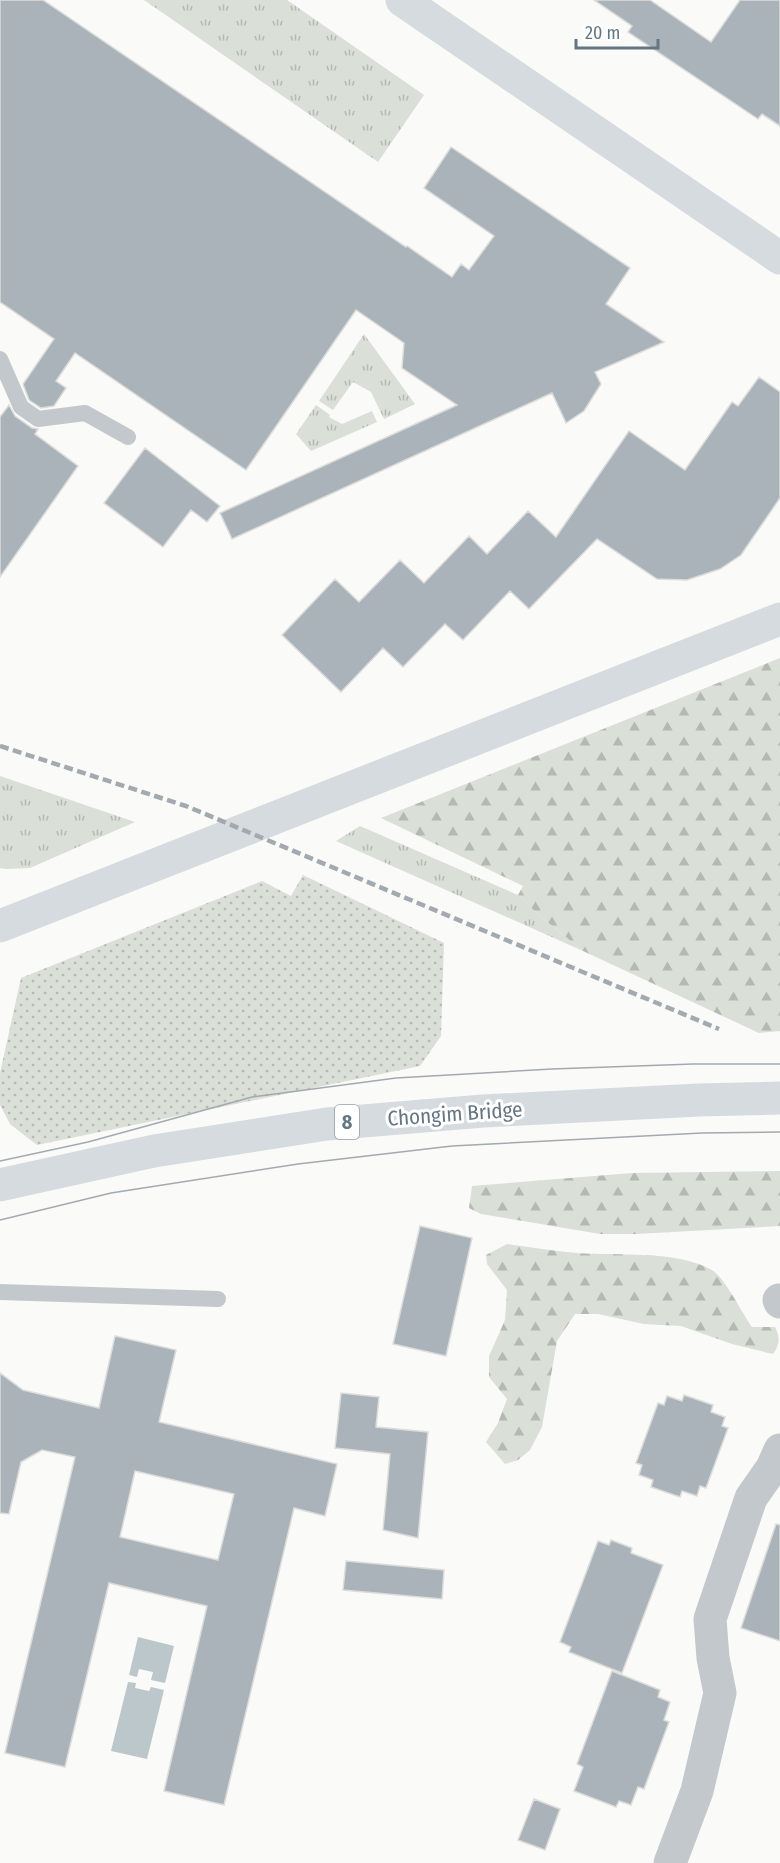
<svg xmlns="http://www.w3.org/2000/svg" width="780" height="1863" font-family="'Fira Sans Condensed',sans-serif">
<defs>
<pattern id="grass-tufts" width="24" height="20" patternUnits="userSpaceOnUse" patternTransform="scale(1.5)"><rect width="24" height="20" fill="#dadfd7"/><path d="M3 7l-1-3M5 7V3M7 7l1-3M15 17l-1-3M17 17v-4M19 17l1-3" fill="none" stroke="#b4b9b4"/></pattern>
<pattern id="forest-firs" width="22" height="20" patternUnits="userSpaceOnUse" patternTransform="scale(1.5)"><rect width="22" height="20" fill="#dadfd7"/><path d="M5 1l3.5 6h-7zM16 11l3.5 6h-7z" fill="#b4b9b4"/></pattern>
<pattern id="park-dots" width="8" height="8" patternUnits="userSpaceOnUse" patternTransform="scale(1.5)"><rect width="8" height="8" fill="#dadfd7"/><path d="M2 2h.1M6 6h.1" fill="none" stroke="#b4b9b4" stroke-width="1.8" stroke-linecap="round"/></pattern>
</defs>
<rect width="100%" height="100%" fill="#fafaf8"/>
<path fill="url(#grass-tufts)" d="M 144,0 L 287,0 L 424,95 L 378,162 Z
M 364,334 L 415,404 L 384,419 L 371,392 L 353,382 L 333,410 L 319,401 Z
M 316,405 L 330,415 L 329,417 L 342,424 L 372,411 L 377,422 L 311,451 L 296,434 Z
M 0,776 L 135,822 L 30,868 L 6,869 L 0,868 Z
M 360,826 L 518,895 L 540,916 L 583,951 L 336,841 Z"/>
<path fill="url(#forest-firs)" d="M 780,658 L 780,1031 L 759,1033 L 583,951 L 540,916 L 518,895 L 523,886 L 381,818 Z
M 780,1171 L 780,1226 L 636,1234 L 600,1234 L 481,1214 L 469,1208 L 472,1186 L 632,1173 Z
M 507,1244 C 530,1247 553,1251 576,1253 C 616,1256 677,1250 712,1270 C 725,1278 742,1313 752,1327 L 775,1327 C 780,1337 780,1344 773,1354 L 732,1344 L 681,1326 L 644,1324 L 598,1314 L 575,1314 L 557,1341 L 542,1427 L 530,1450 L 518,1460 L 505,1464 L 486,1442 L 498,1423 L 507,1399 L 489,1377 L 489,1356 L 505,1320 L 507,1290 L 487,1264 L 486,1255 Z"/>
<path fill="url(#park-dots)" d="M 303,875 L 444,943 L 441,1036 L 420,1066 L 37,1145 L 10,1124 L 0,1105 L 0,1073 L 21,978 L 262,881 L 291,896 Z"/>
<path fill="#bbc7cb" d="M 138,1637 L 174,1646 L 165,1683 L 151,1680 L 153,1672 L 139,1669 L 137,1677 L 129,1675 Z
M 128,1682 L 136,1683 L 135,1688 L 149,1691 L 151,1687 L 164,1690 L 147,1759 L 111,1751 Z"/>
<path fill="#aab3b9" stroke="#dcdcda" stroke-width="1.5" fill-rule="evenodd" d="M 0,0 L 43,0 L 406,247 L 407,246 L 452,277 L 461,264 L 469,270 L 494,236 L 424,188 L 451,147 L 630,268 L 606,304 L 664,342 L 595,372 L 601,384 L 584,411 L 566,423 L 552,393 L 232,539 L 220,513 L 457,405 L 402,368 L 404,343 L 356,310 L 246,470 L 75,353 L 56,381 L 66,388 L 54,406 L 41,408 L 29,400 L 23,384 L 54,339 L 0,302 Z
M 594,0 L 650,0 L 711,42 L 740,0 L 780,0 L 780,126 L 762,114 L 758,119 L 628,32 L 632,26 Z
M 759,377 L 780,392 L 780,498 L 741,555 L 720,569 L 687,580 L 657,579 L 597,539 L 529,609 L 510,591 L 463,640 L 445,624 L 403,667 L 383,648 L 341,692 L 282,635 L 335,579 L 359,602 L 400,560 L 424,583 L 469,536 L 487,554 L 528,511 L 556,537 L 629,431 L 685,470 L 732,402 L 738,406 Z
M 9,405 L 15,416 L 32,428 L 38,429 L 35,434 L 78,466 L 0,577 L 0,417 Z
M 145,448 L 220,506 L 207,522 L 191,510 L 163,547 L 104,503 Z
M 420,1226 L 472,1238 L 446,1356 L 393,1344 Z
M 115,1336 L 176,1350 L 159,1422 L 337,1464 L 325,1516 L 294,1508 L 224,1805 L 164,1791 L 207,1606 L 109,1583 L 65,1767 L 5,1753 L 75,1457 L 42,1450 L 21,1462 L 9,1514 L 0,1513 L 0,1373 L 23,1390 L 99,1408 ZM 135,1471 L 234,1494 L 218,1560 L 120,1537 Z
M 341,1393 L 379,1397 L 376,1427 L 428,1432 L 418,1538 L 383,1530 L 390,1454 L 335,1448 Z
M 684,1395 L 713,1405 L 711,1412 L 725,1417 L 722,1426 L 728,1428 L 706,1488 L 700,1486 L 697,1496 L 682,1491 L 680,1497 L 651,1487 L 653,1480 L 639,1475 L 642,1465 L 636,1463 L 658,1403 L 664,1405 L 667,1396 L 682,1401 Z
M 776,1524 L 780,1525 L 780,1641 L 741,1628 Z
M 611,1540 L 632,1548 L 631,1553 L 663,1565 L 622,1673 L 569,1652 L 571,1647 L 560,1642 L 598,1541 L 609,1545 Z
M 346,1561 L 444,1570 L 442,1599 L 343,1590 Z
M 612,1671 L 660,1690 L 658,1697 L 670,1702 L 664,1720 L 669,1722 L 644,1789 L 638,1787 L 631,1805 L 619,1801 L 616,1807 L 574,1791 L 583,1767 L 577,1764 Z
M 534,1799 L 560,1809 L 545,1850 L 518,1840 Z"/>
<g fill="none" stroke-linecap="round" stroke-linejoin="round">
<path stroke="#c3c8cc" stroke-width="16" d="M 0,359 L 21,407 L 38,419 L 85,413 L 128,437
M 0,1292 L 218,1299"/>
<path stroke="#c3c8cc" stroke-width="33" d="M 779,1300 L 780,1302
M 670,1863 L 697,1791 L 720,1693 L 713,1658 L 710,1619 L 751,1498 L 772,1468 L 780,1450"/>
<path stroke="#d6dbdf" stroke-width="33" d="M 402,0 L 780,258
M 0,926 L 780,619"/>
<path stroke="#d6dbdf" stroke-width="33" d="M 0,1185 L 154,1151 L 327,1124 L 483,1111 L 699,1100 L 780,1098"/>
<path stroke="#a2aab0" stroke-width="1.5" d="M 0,1161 L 88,1142 L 252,1097 L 396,1078 L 552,1069 L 693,1064 L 780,1064
M 0,1220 L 111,1193 L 298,1164 L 452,1146 L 702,1133 L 780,1132"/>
<path stroke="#a2aab0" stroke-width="4.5" stroke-dasharray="9 4.5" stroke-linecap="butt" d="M 0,746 L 186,806 L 719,1029"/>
</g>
<g text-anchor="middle" stroke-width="6" stroke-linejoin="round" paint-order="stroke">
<rect fill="#fff" stroke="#939fa8" stroke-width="1.5" x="335" y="1105" width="24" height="34" rx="4.5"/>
<g font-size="20" font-weight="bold" fill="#657683">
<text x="347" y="1129">8</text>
</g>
<g font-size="21" fill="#657683" stroke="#fff">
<text transform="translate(455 1114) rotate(-4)" y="7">Chongim Bridge</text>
</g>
</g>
<path d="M576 39v9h82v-9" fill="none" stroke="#657683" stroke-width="3"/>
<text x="585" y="39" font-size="18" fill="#657683" stroke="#ffffff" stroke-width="4.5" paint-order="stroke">20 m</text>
</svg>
